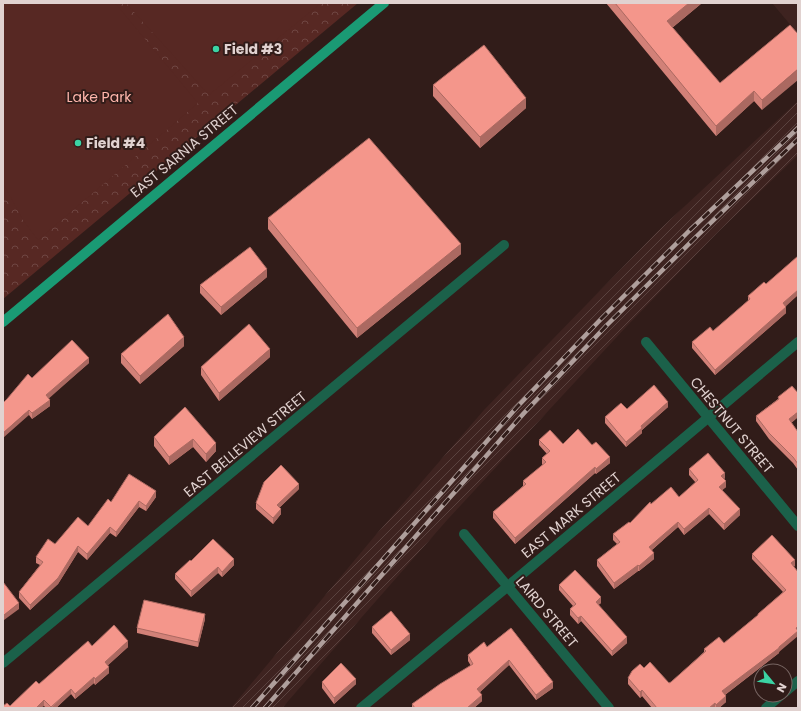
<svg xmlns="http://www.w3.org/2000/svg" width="801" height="711" font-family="Poppins,sans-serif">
<defs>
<pattern id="industrial-furrows" width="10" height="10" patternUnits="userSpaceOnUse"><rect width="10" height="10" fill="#3e2320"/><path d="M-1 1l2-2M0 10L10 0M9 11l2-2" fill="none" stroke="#5a423f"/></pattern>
<pattern id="park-crowns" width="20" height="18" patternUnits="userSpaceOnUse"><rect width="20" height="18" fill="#572823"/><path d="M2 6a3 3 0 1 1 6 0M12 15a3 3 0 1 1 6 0" fill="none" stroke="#6f4642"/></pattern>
</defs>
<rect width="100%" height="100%" fill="#311c19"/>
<path fill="#3e2320" d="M 772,3 L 798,3 L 798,34 Z"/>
<path fill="url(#industrial-furrows)" d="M 798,101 L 798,155 L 718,232 L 626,327 L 448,519 L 282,708 L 231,708 L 374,537 L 484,410 L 657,232 Z"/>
<path fill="url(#park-crowns)" d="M 3,3 L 358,3 L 3,299 Z"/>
<path fill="#572823" d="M 3,3 L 115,3 L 198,103 L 38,240 L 23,220 L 3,183 Z
M 126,3 L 321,3 L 209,95 Z"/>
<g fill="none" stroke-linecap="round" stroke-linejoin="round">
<path stroke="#1b614a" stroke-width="10" d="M 646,342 L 798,526
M 464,534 L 609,708
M 3,663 L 504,245
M 785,692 L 798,681
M 361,708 L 507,587 L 798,342
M 766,708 L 781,695"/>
<path stroke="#1a9a74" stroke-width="10" d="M 3,322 L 384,3"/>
<defs>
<path id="rail" d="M 252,708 L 517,407 L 601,319 L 689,231 L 798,128
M 265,708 L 524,413 L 607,325 L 696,237 L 798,139"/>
</defs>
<use href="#rail" stroke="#af9f9c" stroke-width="4.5"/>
<use href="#rail" stroke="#311c19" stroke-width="3" stroke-dasharray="9" stroke-linecap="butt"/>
</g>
<path fill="#d28178" d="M 606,3 L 702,3 L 672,28 L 720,83 L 790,25 L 762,110 L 754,101 L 716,136 Z
M 433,85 L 526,108 L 480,148 L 433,96 Z
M 268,218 L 461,254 L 357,338 L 268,229 Z
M 798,253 L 798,295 L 785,306 L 786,313 L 715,375 L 692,348 L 692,342 L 713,331 L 748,301 L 748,296 L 766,284 L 797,257 L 797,254 Z
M 267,277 L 221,315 L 200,293 L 200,285 Z
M 184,346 L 140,384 L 121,363 L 121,354 Z
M 270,357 L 219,401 L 201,375 L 201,367 Z
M 89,363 L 48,398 L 50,406 L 32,419 L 29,415 L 7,399 L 32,378 Z
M 778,397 L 798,417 L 791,423 L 798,432 L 798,470 L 793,463 L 769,439 L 756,421 L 756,416 L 778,399 Z
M 185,407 L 216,451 L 206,462 L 193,447 L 169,465 L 154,446 L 154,437 Z
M 668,407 L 642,430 L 642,433 L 626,447 L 605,423 L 605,417 L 627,409 Z
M 539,440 L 563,444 L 592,445 L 610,463 L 596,474 L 595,473 L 515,544 L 493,518 L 493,512 L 523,486 L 523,481 L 543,465 L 542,464 L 542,458 L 547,454 L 539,445 Z
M 689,469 L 725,478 L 724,479 L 726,487 L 722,490 L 740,515 L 724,530 L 709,514 L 684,535 L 678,527 L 652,550 L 654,559 L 639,571 L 638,571 L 614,589 L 597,566 L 597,560 L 617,544 L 613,540 L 613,534 L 630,523 L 651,504 L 679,497 L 696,483 L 689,475 Z
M 299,489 L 280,507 L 281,514 L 273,524 L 256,509 L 256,503 Z
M 156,497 L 146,511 L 139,507 L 116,537 L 110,533 L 87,560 L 78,552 L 58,584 L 30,610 L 19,598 L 19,592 L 40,565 L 36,563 L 36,557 L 55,544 L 88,526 L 111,502 Z
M 752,554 L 795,565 L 794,567 L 779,653 L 725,695 L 726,702 L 719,708 L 652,708 L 642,696 L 640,698 L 628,684 L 628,678 L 644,668 L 669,683 L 671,682 L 704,652 L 704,649 L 724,643 L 758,615 L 758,614 L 783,592 L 752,559 Z
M 191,561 L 234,565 L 222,577 L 218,573 L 191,597 L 175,579 L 175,574 Z
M 559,585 L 601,603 L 598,605 L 627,643 L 612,656 L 581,621 L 578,624 L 570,615 L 570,609 L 573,606 L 559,590 Z
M 205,619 L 198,647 L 137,633 L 137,628 Z
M 372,627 L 410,640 L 391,655 L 372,633 Z
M 511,628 L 553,688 L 536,700 L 509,665 L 480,692 L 482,701 L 474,708 L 412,708 L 412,704 L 471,666 L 468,661 L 468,655 L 487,647 Z
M 92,646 L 128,647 L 108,665 L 109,673 L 95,685 L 94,683 L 75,699 L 71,694 L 56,708 L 46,708 L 44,706 L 10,706 L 39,684 Z
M 322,682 L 356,684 L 334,704 L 322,688 Z"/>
<path fill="#ab6961" d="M 689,3 L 702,3 L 667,32 L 667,21 Z
M 798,69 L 798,80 L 762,110 L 762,100 Z
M 754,91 L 754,101 L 716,136 L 716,126 Z
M 526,98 L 526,108 L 480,148 L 480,137 Z
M 461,244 L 461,254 L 357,338 L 357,328 Z
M 267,269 L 267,277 L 221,315 L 221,307 Z
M 798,290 L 798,295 L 783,309 L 783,303 Z
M 786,307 L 786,313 L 715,375 L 715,370 Z
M 184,337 L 184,346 L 140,384 L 140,376 Z
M 270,349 L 270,357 L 219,401 L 219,393 Z
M 89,358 L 89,363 L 46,401 L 46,395 Z
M 50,400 L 50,406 L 32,419 L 32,413 Z
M 668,402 L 668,407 L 642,430 L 642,433 L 626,447 L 626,442 L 641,426 Z
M 29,410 L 29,415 L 3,438 L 3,433 Z
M 798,412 L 798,417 L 789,425 L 789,419 Z
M 193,439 L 193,447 L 169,465 L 169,457 Z
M 216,443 L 216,451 L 206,462 L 206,454 Z
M 610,457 L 610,463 L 596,474 L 596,469 Z
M 595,467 L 595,473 L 515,544 L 515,538 Z
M 725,473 L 725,478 L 721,481 L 721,476 Z
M 726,481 L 726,487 L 719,493 L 719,487 Z
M 299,484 L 299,489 L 277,510 L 277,505 Z
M 156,491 L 156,497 L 146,511 L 146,506 Z
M 139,501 L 139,507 L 116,537 L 116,532 Z
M 709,508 L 709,514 L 684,535 L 684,529 Z
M 281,509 L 281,514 L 273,524 L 273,518 Z
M 740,509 L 740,515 L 724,530 L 724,524 Z
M 678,522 L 678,527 L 649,552 L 649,547 Z
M 110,527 L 110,533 L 87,560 L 87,554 Z
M 78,546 L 78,552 L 58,584 L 30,610 L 30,605 Z
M 654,553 L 654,559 L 639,571 L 639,566 Z
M 234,559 L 234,565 L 222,577 L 222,572 Z
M 795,560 L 795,565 L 791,569 L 791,563 Z
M 638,565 L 638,571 L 614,589 L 614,583 Z
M 218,567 L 218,573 L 191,597 L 191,591 Z
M 601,597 L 601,603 L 596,607 L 596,602 Z
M 19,603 L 19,609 L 4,620 L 4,615 Z
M 205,614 L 205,619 L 198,647 L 198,642 Z
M 581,616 L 581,621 L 578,624 L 578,618 Z
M 798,627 L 798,636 L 779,652 L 779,653 L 722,697 L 722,691 L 779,647 Z
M 410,634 L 410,640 L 391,655 L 391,650 Z
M 627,637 L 627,643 L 612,656 L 612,651 Z
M 128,641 L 128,647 L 105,668 L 105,662 Z
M 509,660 L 509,665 L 477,695 L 477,689 Z
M 109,667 L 109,673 L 95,685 L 95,679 Z
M 94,677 L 94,683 L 75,699 L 75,694 Z
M 356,679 L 356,684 L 334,704 L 334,698 Z
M 553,682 L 553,688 L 536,700 L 536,695 Z
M 71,689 L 71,694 L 56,708 L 51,708 Z
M 642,690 L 642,696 L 640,698 L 640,692 Z
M 482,695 L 482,701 L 474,708 L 467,708 Z
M 726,696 L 726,702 L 719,708 L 716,708 L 716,705 Z
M 44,700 L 44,706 L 41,708 L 36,708 Z
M 715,703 L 715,708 L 709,708 Z"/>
<path fill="#f4968b" stroke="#ab6961" d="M 615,3 L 689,3 L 667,21 L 720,83 L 790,25 L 798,34 L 798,69 L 762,100 L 754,91 L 716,126 Z
M 484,45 L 526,98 L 480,137 L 433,85 Z
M 369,138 L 461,244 L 357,328 L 268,218 Z
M 250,247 L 267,269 L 221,307 L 200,285 Z
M 798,256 L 798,290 L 783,303 L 786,307 L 715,370 L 692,342 L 710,327 L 713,331 L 750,299 L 748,296 L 764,282 L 766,284 Z
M 168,314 L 184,337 L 140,376 L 121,354 Z
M 249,324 L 270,349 L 219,393 L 201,367 Z
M 72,340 L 89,358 L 46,395 L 50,400 L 32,413 L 29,410 L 3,433 L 3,403 L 7,399 L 28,374 L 32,378 Z
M 654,385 L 668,402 L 641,426 L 642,428 L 626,442 L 605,417 L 621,403 L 627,409 Z
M 792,386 L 798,393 L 798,412 L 789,419 L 798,432 L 798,464 L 793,457 L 769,433 L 756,416 L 779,399 L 778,397 Z
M 185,407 L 216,443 L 206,454 L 193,439 L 169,457 L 154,437 Z
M 578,429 L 592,445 L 596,442 L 610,457 L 596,469 L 595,467 L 515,538 L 493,512 L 526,484 L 523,481 L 546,462 L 542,458 L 550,451 L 539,440 L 550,430 L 563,444 Z
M 708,453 L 725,473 L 721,476 L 726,481 L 719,487 L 740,509 L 724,524 L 709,508 L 684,529 L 678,522 L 649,547 L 654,553 L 639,566 L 638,565 L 614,583 L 597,560 L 620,542 L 613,534 L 629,522 L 630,523 L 650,502 L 651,504 L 671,487 L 679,497 L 698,480 L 689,469 Z
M 281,465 L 299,484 L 277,505 L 281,509 L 273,518 L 256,503 L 264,482 Z
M 129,474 L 156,491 L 146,506 L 139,501 L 116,532 L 110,527 L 87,554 L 78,546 L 58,578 L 30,605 L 19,592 L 43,562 L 36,557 L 48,539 L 55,544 L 78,517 L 88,526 L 108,499 L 111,502 Z
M 772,535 L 795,560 L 791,563 L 798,572 L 798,627 L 796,628 L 798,631 L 779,647 L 779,648 L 722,691 L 726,696 L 716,705 L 715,703 L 709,708 L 657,708 L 642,690 L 640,692 L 628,678 L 632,671 L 640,664 L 644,668 L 650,662 L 669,683 L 671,682 L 706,651 L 704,649 L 719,637 L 724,643 L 758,615 L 758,614 L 786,590 L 752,554 Z
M 213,539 L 234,559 L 222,572 L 218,567 L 191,591 L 175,574 L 190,560 L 191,561 Z
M 575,570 L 601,597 L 596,602 L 627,637 L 612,651 L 581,616 L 578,618 L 570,609 L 576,604 L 559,585 Z
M 3,582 L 19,603 L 4,615 L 3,613 Z
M 144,600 L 205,614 L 198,642 L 137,628 Z
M 391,611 L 410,634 L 391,650 L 372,627 Z
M 114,625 L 128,641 L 105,662 L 109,667 L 95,679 L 94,677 L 75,694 L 71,689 L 51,707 L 44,700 L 36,708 L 3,708 L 3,706 L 7,703 L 10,706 L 36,681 L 39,684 L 88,641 L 92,646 Z
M 511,628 L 553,682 L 536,695 L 509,660 L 477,689 L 482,695 L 467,708 L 415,708 L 412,704 L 440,684 L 473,664 L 468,655 L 484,642 L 487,647 Z
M 341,663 L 356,679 L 334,698 L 322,682 Z"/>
<g fill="#3bd4a4" stroke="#311c19" stroke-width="1.5">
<circle cx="216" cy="49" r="4"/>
<circle cx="78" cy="143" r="4"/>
</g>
<g text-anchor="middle" stroke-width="4" stroke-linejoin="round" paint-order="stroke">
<g font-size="14" font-weight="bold" fill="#e1d2d0" stroke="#311c19" text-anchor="start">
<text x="224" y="54">Field #3</text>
<text x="86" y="148">Field #4</text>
</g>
<g font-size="14" fill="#ffb6ac" stroke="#311c19">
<text x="99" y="102">Lake Park</text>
</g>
<g font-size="14" fill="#e1d2d0" stroke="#311c19">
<text transform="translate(184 151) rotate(-40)" y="5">EAST SARNIA STREET</text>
<text transform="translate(732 425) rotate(50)" y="5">CHESTNUT STREET</text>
<text transform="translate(245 444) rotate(-40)" y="5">EAST BELLEVIEW STREET</text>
<text transform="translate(571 515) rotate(-40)" y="5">EAST MARK STREET</text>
<text transform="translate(547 612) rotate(50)" y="5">LAIRD STREET</text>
</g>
</g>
<rect width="801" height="711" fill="none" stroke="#e1d2d0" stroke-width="8"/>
<g transform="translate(773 683) rotate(119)"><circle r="19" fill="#311c19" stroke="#776562"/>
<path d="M0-3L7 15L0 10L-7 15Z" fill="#3bd4a4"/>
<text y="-6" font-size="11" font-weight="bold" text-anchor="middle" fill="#e1d2d0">N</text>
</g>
</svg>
